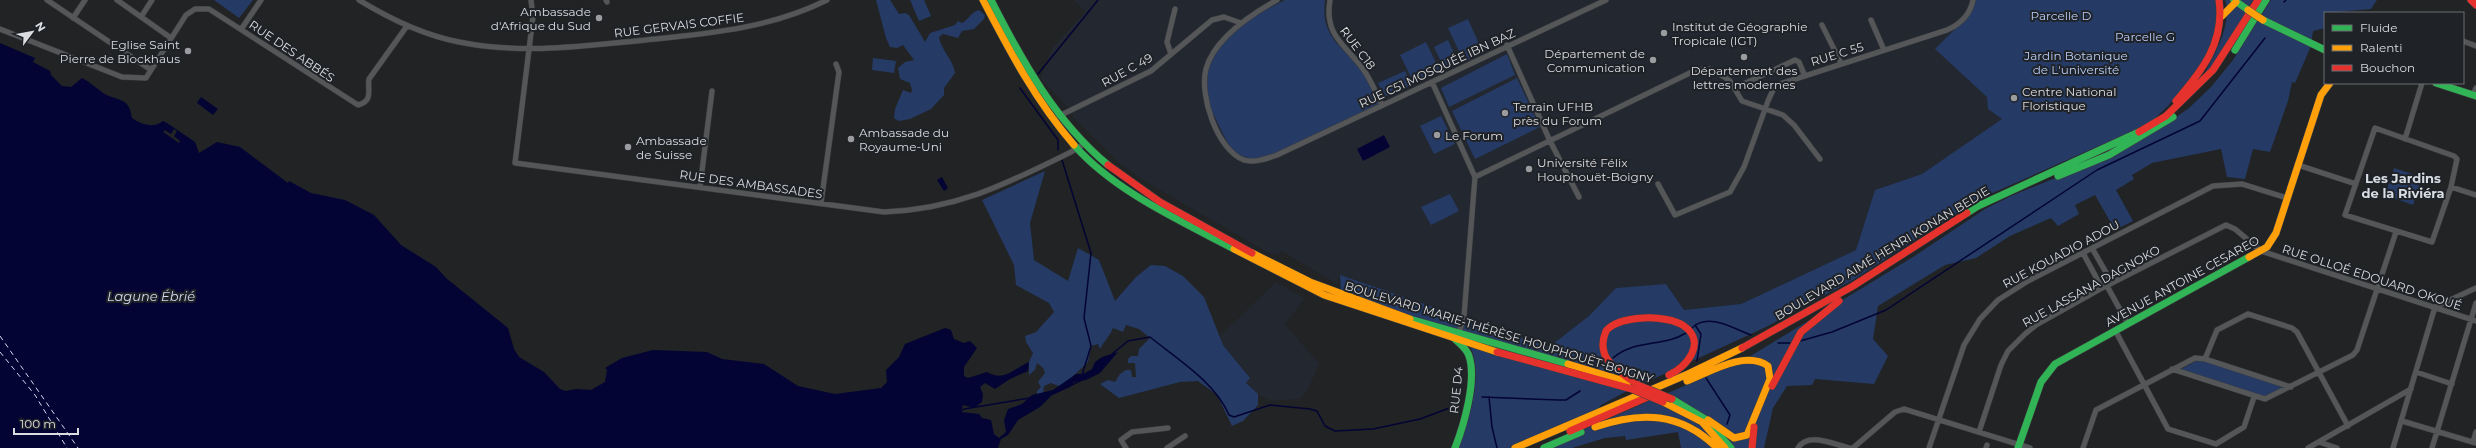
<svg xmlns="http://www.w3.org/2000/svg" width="2476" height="448" font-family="Montserrat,sans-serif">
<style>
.built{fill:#222730}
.green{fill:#253b65}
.water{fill:#030433}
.pier{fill:#212325}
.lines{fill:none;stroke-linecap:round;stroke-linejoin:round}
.stream{stroke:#030433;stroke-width:1.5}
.ferry{stroke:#d0dbf0;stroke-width:1;stroke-dasharray:5 4;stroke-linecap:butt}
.street-casing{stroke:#3d3e40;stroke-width:6}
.fast-casing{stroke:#3d3e40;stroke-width:8}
.slow-casing{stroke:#3d3e40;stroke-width:8}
.jam-casing{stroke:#3d3e40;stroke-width:8}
.street{stroke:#545658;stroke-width:5}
.fast{stroke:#30b455;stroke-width:7}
.slow{stroke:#ff9f0a;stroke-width:7}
.jam{stroke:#e5322d;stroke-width:7}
.slow-bridge-casing{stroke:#3d3e40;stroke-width:8;stroke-linecap:butt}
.jam-bridge-casing{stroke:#3d3e40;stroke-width:8;stroke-linecap:butt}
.slow-bridge{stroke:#ff9f0a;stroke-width:7}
.jam-bridge{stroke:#e5322d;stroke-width:7}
.poi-dot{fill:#9a9c9f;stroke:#1f2227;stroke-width:1.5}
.labels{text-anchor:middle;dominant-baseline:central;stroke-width:4;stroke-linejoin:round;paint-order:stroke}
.poi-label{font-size:12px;fill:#dbdde1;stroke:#1f2227;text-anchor:start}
.park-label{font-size:12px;fill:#b7cdf6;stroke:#1f2227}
.street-label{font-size:12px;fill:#dbdde1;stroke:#1f2227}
.neighbourhood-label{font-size:13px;font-weight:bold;fill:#d8dce4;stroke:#1f2227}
.water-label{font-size:13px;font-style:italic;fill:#d0dbf0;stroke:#1f2227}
</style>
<rect width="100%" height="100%" fill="#212325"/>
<path class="built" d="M1074 0H2183L1922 174 1875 190 1856 250 1741 304 1684 310 1666 284 1616 288 1589 316 1549 347 1472 321 1453 316 1454 314 1340 275 1337 284 1283 252 1272 255 1146 182 1120 164 1071 115 1073 113 1040 78 1053 47 1085 12Z
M1276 282 1305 298 1285 324 1319 364 1308 390 1300 399 1272 401 1258 394 1246 383 1250 377 1223 345 1220 336Z"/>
<path class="green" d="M214 0H253L239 18Z
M876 0H890L899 14 905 13 909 15 925 42 930 33 955 25 958 21 962 23C969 19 971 12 979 10L985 15 984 19 974 29 962 31 958 38 943 34 939 37C941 50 953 59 955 73L944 88V95L931 109 910 119 899 121 894 118 895 109 903 90 911 93 912 90 910 83 900 79 898 68 905 62 914 60 903 45 897 48 890 47 886 38Z
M910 0H924L931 16 919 21Z
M1285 0H1325C1320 38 1343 46 1362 71 1369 80 1372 93 1379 104 1347 117 1285 157 1254 158 1238 159 1229 147 1223 134 1217 121 1209 108 1207 94 1200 48 1250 17 1285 0Z
M1971 0H2217V33L2205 59 2168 106 2152 121 2128 133 1979 199 1853 280 1766 327 1627 391 1601 405 1598 409 1510 448H1457C1470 422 1485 369 1468 343L1341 295 1340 275 1454 314V317L1472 321 1549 347 1589 316 1616 288 1666 284 1684 310 1741 304 1856 250 1875 190 1922 174 2002 119 1988 109 1987 97 1935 49 1965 19Z
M2225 0H2253L2222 53 2202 79C2213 56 2233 25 2225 0Z
M2271 0H2377L2371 9 2325 13V28L2313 31 2311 46 2295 83 2292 82 2288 101 2270 152 2253 149 2245 179 2227 177 2221 149 2152 163 2132 175 2134 179 2116 190 2133 221 2115 230 2095 195 2075 205 2079 214 2058 226 2051 218 2010 236 1976 258 1945 265 1878 306 1873 339 1888 356 1874 384 1815 379 1812 385 1787 386 1773 408 1764 448H1681L1678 432 1626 440 1625 436 1605 438 1572 448H1541L1744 360 1913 257 1985 209 2011 196 2089 164 2165 125 2189 108 2211 87 2233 60Z
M1468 19 1483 53 1464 62 1448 28Z
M1448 40 1459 64 1445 70 1434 47Z
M1426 42 1440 71 1414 83 1400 55Z
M1507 54 1515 75 1449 107 1441 88Z
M873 58 896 61 894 73 872 70Z
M1405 71 1412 85 1385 97 1378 83Z
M1517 78 1540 127 1475 159 1452 111Z
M1441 116 1455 144 1434 154 1420 126Z
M2394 168 2422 177 2413 205 2385 195Z
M1045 171 1030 223 1034 260 1068 281 1078 248 1099 260 1115 301 1136 277 1151 265 1165 266 1183 276 1204 297 1223 345 1250 378 1246 383 1258 394V405L1243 421 1232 426 1217 395 1198 381 1180 382 1119 398 1100 384 1108 380 1115 382 1120 374 1126 370H1131L1132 377H1136L1135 363H1128V359L1131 356H1138L1139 349 1150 338 1139 329 1126 325 1123 332 1113 328C1110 336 1104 341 1100 349L1098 344 1091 346 1088 362 1068 381 1059 386 1051 383 1044 386 1043 393 1037 394V391L1041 387 1038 382 1045 373 1043 368 1037 363 1035 370 1029 375V362L1033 353 1026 342 1025 336 1036 332 1054 312 1049 303 1016 285 1014 265 982 200Z
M1450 194 1459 211 1431 225 1421 207Z
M2200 359 2287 387 2267 397 2181 369Z"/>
<path class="water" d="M0 43 35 58 33 62 50 71 51 75 62 86 71 87 82 78C90 82 96 88 103 93 118 102 129 96 132 118 141 124 153 129 163 121L167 123 195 142 199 153 217 142 240 147 288 183 289 181 311 193 345 200 374 215 401 245 436 267 446 278 508 328 514 349 519 357 544 372 560 389 566 391 576 389 591 390 605 382 607 370 605 368 622 358 653 350 707 352 722 359 764 364 798 386 835 394 881 388 887 382 886 370 899 357 905 344 945 328 951 330 954 339 964 343 970 341 977 348 964 367V376L968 378 987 372C1005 382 1013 369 1029 362L1028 371 1010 379 995 389 985 383 980 387 983 394 982 402 974 408 963 405 961 412 979 414 982 418 991 420 994 434 999 438 1006 432 1004 420 1008 409 1022 404 1032 395 1053 390 1076 374H1083L1092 369 1095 362 1102 357 1118 352 1100 373 1086 380 1074 382 1070 387 1053 394 1040 407 1018 420 1008 435 1001 439 998 448H0Z
M201 97 218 109 213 115 197 103Z
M1384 135 1390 147 1363 161 1357 149Z
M942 177 948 188 944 191 937 180Z"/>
<path class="pier" d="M174 129 177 131 174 136 180 141 179 143 163 132 165 130 171 134Z"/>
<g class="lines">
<path class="stream" d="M2284 2 2286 0
M1038 74 1098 0
M1020 88 1058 140V150
M1062 160 1091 253 1084 318 1091 346 1082 375
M1695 325 1701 334 1697 361
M1692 328C1708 312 1734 329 1751 335
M1800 341 1832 332 1886 310 2097 170 2200 121 2265 38
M1778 343H1790
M1112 354 1128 341 1150 337C1177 359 1215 382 1229 415L1234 417 1270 405 1310 409 1317 411 1325 426 1335 431 1373 429 1420 419 1452 407
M1613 358C1634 339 1664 347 1686 333
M1706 378 1730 415 1727 424
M1053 394 1082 380
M1482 397 1559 400H1566L1580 391
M1489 397 1492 427 1497 448
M960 412 964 409 1030 398"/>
<path class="ferry" d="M0 336 78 448
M0 352 35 395 67 448"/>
<defs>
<path id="street" d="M47 0 151 70
M117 0 171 38
M359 0C390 19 423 35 459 42 518 54 576 47 636 41 702 34 767 30 827 0
M531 0 533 17 515 163 884 212C958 209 1006 184 1071 152L1084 144
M606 0 607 2
M1277 0C1252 14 1214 39 1206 69 1199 95 1217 150 1244 160 1254 163 1266 159 1277 155L1606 0
M1330 0C1324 36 1345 44 1363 69 1371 80 1376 93 1382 105
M141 17 152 0
M73 18 85 0
M1871 20 1884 50
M1822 25 1841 63
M242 28 261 0
M0 29 122 77 146 78 186 15 195 9H209L358 105C374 101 367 89 369 79L407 26
M2463 41 2476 46
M1507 45 1550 141 1579 197
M1171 54 1167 42 1175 9
M1432 82 1475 177 1464 316
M1735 88 1795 60 1799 62 1804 74
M2473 95 2476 88
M1059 116 1151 71 1212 20 1224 17 1241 23
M2375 128 2454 156 2457 159 2451 187 2432 242 2345 215Z
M2405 139 2422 83
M2298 165 2356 184
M1475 177 1696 70 1709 69 1718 73 1730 81 1742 101 1783 115 1794 125 1820 159
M1658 184 1675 215 1730 192 1744 167 1768 101 1773 90 1780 84 1947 30C1961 24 1970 15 1973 0
M700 187 712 91
M2451 187 2476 195
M821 203 839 72 836 64
M2092 248 2112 283
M2083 253 2102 288
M2107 286 2128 324
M2115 330 2168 429 2216 444 2244 427 2254 397
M1459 333 1463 319
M2205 359 2217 330 2248 314 2292 328 2297 332 2348 426
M2172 369 2265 399 2353 355 2357 350 2396 232
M2416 372 2452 384
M2402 421 2476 443
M1979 432 2001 365 2008 351 2025 334 2036 325 2102 288 2226 225 2235 229 2261 251 2476 321
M2319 442 2337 448
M2473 442 2476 432
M1126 448 1121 440 1132 432 1168 428
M1167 448 1185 436
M1798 448C1808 431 1835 445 1850 448
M1853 448 1895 412 1904 409 2030 448
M1929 448 1964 345 1980 319 1998 300 2028 281 2213 186 2242 184 2287 198
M1986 448 1987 445
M2083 448 2096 410 2195 358 2205 359 2291 387
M2308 448 2411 389
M2393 448 2435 307 2476 288
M2432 448 2476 303"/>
<path id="fast" d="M991 0C1022 61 1055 121 1108 165
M2234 0 2248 10
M2263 20 2325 50
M2235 50 2266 0
M2436 83 2476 96
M1074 145C1114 191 1181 221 1234 249
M2058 176 2109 155 2173 117
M1967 213 1978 206 2139 132
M1410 319 1568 364
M1455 339C1460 344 1467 349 1469 356 1477 380 1464 425 1455 448
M1672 399 1705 419 1731 448
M1544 448 1581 432
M2018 448 2041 382 2055 364 2249 257"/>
<path id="slow" d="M983 0C1010 52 1036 101 1074 145
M2222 16 2236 2
M1234 249 1324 295 1497 352
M1252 253 1310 282 1410 319
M2249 257 2267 247 2276 233 2321 95 2330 83
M1568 364 1628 382
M1687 381C1710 372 1745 350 1768 366L1770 379 1747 435 1734 438 1708 420
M1663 402 1702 422 1725 448
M1595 427C1641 411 1681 412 1717 448
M1515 448 1688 374 1742 348"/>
<path id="jam" d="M2471 0 2476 5
M2176 101C2202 71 2225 42 2219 0
M2139 132 2166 116 2213 70 2258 0
M1108 165 1160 202 1252 253
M1742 348 1853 286 1967 213
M1497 352 1632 389
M1638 385C1619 371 1594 359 1606 331 1619 315 1667 314 1684 326 1707 342 1687 367 1669 375
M1772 386 1801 332 1839 301
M1570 431 1650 396
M1752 448 1754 427"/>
</defs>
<use href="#street" class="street-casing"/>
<use href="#fast" class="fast-casing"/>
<use href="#slow" class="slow-casing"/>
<use href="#jam" class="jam-casing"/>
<use href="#street" class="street"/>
<use href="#fast" class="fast"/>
<use href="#slow" class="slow"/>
<use href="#jam" class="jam"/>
<defs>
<path id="slow-bridge" d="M2248 10 2263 20"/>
<path id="jam-bridge" d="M1638 385 1672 399
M1632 389 1663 402"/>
</defs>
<use href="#slow-bridge" class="slow-bridge-casing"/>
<use href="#jam-bridge" class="jam-bridge-casing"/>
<use href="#slow-bridge" class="slow-bridge"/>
<use href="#jam-bridge" class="jam-bridge"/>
</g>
<g class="poi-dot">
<circle cx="599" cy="18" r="4"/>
<circle cx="1664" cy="33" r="4"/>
<circle cx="188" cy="51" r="4"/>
<circle cx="1744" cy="57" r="4"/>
<circle cx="1653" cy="60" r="4"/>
<circle cx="2014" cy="98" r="4"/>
<circle cx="1505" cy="113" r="4"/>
<circle cx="1437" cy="135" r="4"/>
<circle cx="851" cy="139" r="4"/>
<circle cx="628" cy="147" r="4"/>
<circle cx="1529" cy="169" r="4"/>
</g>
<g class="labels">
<g class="poi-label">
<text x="591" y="11" text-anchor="end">Ambassade<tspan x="591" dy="14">d'Afrique du Sud</tspan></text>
<text x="1672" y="26">Institut de Géographie<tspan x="1672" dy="14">Tropicale (IGT)</tspan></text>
<text x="180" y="44" text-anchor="end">Eglise Saint<tspan x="180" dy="14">Pierre de Blockhaus</tspan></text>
<text x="1645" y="53" text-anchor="end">Département de<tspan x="1645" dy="14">Communication</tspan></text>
<text x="1744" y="70" text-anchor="middle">Département des<tspan x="1744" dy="14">lettres modernes</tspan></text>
<text x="2022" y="91">Centre National<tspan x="2022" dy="14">Floristique</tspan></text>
<text x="1513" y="106">Terrain UFHB<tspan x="1513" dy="14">près du Forum</tspan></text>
<text x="859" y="132">Ambassade du<tspan x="859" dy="14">Royaume-Uni</tspan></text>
<text x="1445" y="135">Le Forum</text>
<text x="636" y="140">Ambassade<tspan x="636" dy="14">de Suisse</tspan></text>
<text x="1537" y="162">Université Félix<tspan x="1537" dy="14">Houphouët-Boigny</tspan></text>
</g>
<g class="park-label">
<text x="2061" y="15">Parcelle D</text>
<text x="2145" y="36">Parcelle G</text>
<text x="2076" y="55">Jardin Botanique<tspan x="2076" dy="14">de L'université</tspan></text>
</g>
<g class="street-label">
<text transform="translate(679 25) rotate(-7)">RUE GERVAIS COFFIE</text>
<text transform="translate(1358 48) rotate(53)">RUE C18</text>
<text transform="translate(292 51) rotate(34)">RUE DES ABBÉS</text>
<text transform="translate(1837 54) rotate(-17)">RUE C 55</text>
<text transform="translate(1437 68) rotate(-25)">RUE C51 MOSQUÉE IBN BAZ</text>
<text transform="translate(1127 70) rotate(-29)">RUE C 49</text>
<text transform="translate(751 184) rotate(8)">RUE DES AMBASSADES</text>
<text transform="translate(1882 253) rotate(-31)">BOULEVARD AIMÉ HENRI KONAN BEDIE</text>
<text transform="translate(2061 254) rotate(-28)">RUE KOUADIO ADOU</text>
<text transform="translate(2372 277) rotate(18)">RUE OLLOÉ EDOUARD OKOUÉ</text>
<text transform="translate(2182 281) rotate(-29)">AVENUE ANTOINE CESAREO</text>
<text transform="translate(2091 286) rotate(-29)">RUE LASSANA DAGNOKO</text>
<text transform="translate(1499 332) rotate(17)">BOULEVARD MARIE-THÉRÈSE HOUPHOUËT-BOIGNY</text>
<text transform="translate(1456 390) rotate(-84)">RUE D4</text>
</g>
<g class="neighbourhood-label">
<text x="2403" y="178">Les Jardins<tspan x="2403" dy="15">de la Riviéra</tspan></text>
</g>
<g class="water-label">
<text x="151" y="296">Lagune Ébrié</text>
</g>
</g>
<rect x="2324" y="12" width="140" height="72" fill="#1f2227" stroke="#6a6d71"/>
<rect x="2332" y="25" width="20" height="6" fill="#30b455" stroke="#6a6d71"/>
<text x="2360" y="32" font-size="12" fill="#dbdde1">Fluide</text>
<rect x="2332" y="45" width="20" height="6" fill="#ff9f0a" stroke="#6a6d71"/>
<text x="2360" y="52" font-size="12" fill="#dbdde1">Ralenti</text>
<rect x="2332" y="65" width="20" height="6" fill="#e5322d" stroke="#6a6d71"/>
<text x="2360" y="72" font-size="12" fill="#dbdde1">Bouchon</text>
<g transform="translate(32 32) rotate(58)" stroke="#1f2227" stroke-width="3" paint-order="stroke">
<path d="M0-3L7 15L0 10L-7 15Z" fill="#dbdde1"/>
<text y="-6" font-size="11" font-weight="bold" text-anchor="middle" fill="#dbdde1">N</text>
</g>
<path d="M14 428v6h64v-6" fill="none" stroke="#dbdde1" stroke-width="2"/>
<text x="20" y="428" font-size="12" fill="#dbdde1" stroke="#1f2227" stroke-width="3" paint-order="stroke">100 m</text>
</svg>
